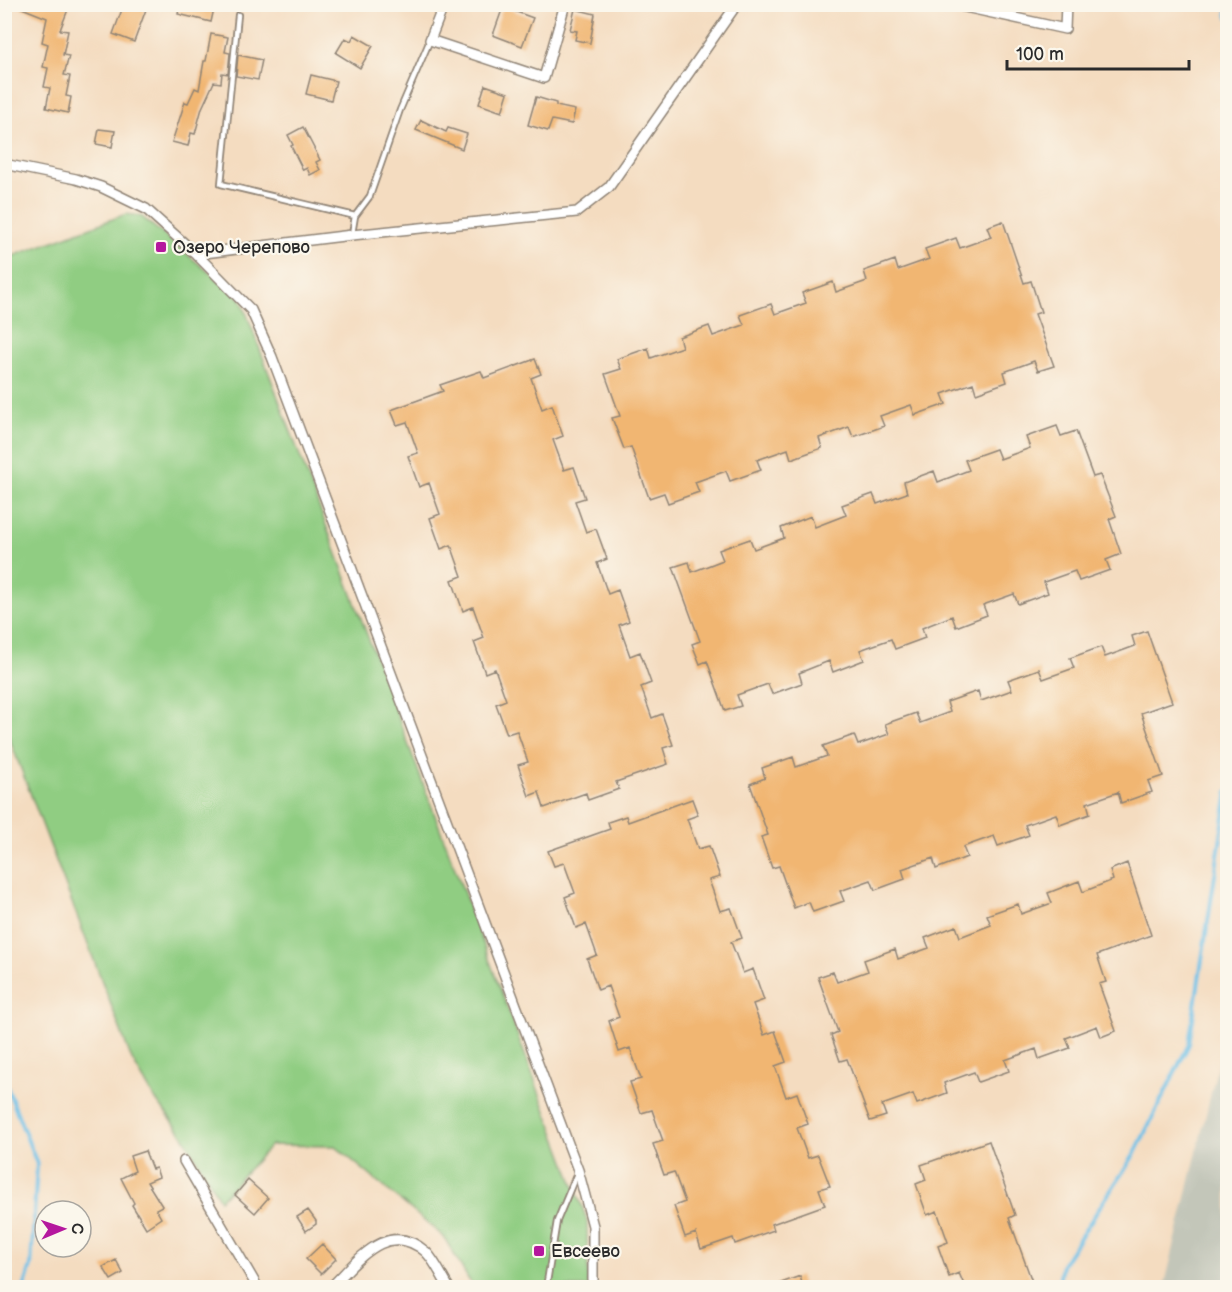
<svg xmlns="http://www.w3.org/2000/svg" width="1232" height="1292" font-family="'Balsamiq Sans',sans-serif">
<style>
.industrial{fill:#c3c6b9}
.green{fill:#90cd82;stroke:#5e7c56;stroke-width:1.5}
.lines{fill:none;stroke-linecap:round;stroke-linejoin:round}
.stream{stroke:#6abfe7;stroke-width:4}
.building{fill:#f1b672}
.service-casing{stroke:#908476;stroke-width:8}
.minor-casing{stroke:#908476;stroke-width:12}
.service{stroke:#fff;stroke-width:4.5}
.minor{stroke:#fff;stroke-width:9}
.poi-dot{fill:#b5179e;stroke:#fbf7ec;stroke-width:2}
.labels{text-anchor:middle;dominant-baseline:central;stroke-width:4.5;stroke-linejoin:round;paint-order:stroke}
.poi-label{font-size:18px;fill:#2b2b2b;stroke:#fbf7ec;text-anchor:start}
</style>
<rect width="100%" height="100%" fill="#fbf7ec"/>
<filter id="ink" filterUnits="userSpaceOnUse"><feTurbulence type="fractalNoise" baseFrequency=".0167" numOctaves="2"/><feDisplacementMap in="SourceGraphic" scale="12" xChannelSelector="R" yChannelSelector="G"/><feConvolveMatrix kernelMatrix="1 2 1 2 8 2 1 2 1" color-interpolation-filters="sRGB"/></filter>
<filter id="wash" filterUnits="userSpaceOnUse"><feTurbulence type="fractalNoise" baseFrequency=".008" numOctaves="4" result="noise"/><feDisplacementMap in="SourceGraphic" scale="24" xChannelSelector="R" yChannelSelector="G"/><feGaussianBlur stdDeviation="1.35" result="paint"/><feColorMatrix in="noise" values="0 0 0 0 0 0 0 0 0 0 0 0 0 0 0 0 0 1.4 0 .05"/><feComposite in="paint" operator="in"/></filter>
<g filter="url(#wash)">
<rect width="100%" height="100%" fill="#f4dcc0"/>
<path class="industrial" d="M1227 1027V1287H1164L1165 1284Z"/>
<path class="green" d="M126 214 141 216 241 299 587 1220 588 1287H473L444 1237 335 1146 271 1145 220 1200 182 1134 153 1096 132 1060 5 727V259Z"/>
<g class="lines">
<path class="stream" d="M1226 4 1228 17
M4 1084 7 1087 37 1164 31 1266 24 1288
M1058 1288 1062 1265 1134 1155 1189 1044 1228 791"/>
</g>
<g id="blocks">
<path class="building" d="M12 4H62L69 7 60 30 68 31 63 55 69 56 64 75 70 76 66 96 71 97 68 113 46 108 50 88 44 87 48 68 43 67 48 44 42 42 47 18Z
M124 4H148L134 42 113 34Z
M180 4H215L211 22 178 14Z
M503 7 533 18 522 46 493 35Z
M575 9 595 14 590 43 575 40 577 31 570 30Z
M211 34 228 37 225 52 230 53 228 74 222 73 221 83 214 82 202 108 195 134 191 133 188 146 172 142 185 102 188 103 195 88 199 90 204 61H206Z
M354 35 373 46 360 68 336 53 345 38 351 41Z
M238 55 262 60 258 80 236 76Z
M311 75 336 81 331 100 306 94Z
M485 85 508 93 502 112 479 104Z
M536 97 556 103V106L575 110 572 124 552 120 548 131 528 125Z
M421 120 446 132 448 128 467 134 462 149 416 130Z
M303 127 320 160 316 162 320 170 310 175 307 168 303 170 291 146 293 145 288 135Z
M99 129 115 131 112 147 96 144Z
M1003 221 1024 283 1031 281 1041 312 1035 314 1054 366 1038 371 1034 361 1004 372 1007 382 976 393 973 383 942 394 946 404 915 415 911 405 880 416 884 426 853 437 849 427 819 438 822 448 791 459 788 449 757 460 761 470 730 481 726 471 695 482 699 492 668 503 664 493 649 498 631 447 624 449 612 418 620 416 605 374 621 369 617 359 648 348 651 358 682 347 679 337 709 326 713 336 744 325 740 315 771 304 775 314 806 303 802 293 833 282 836 292 867 281 864 271 895 260 898 270 929 259 925 249 956 238 960 248 991 237 987 227Z
M535 359 541 374 531 378 542 409 552 405 563 436 553 440 564 470 574 467 585 498 575 501 586 532 596 529 607 559 597 563 608 594 618 590 629 621 619 625 630 656 640 652 651 683 641 687 652 718 662 714 673 745 663 748 668 764 616 782 619 789 588 800 586 793 544 808 539 792 529 796 518 765 528 762 517 731 507 734 496 704 506 700 495 669 485 673 474 642 484 638 473 607 463 611 452 580 462 576 451 545 441 549 430 518 440 514 429 483 419 487 408 456 418 453 407 422 397 425 391 410 443 391 440 385 481 371 484 378Z
M1057 426 1061 436 1076 431 1093 477 1100 475 1116 516 1109 519 1121 554 1106 560 1110 570 1079 581 1075 571 1044 582 1048 593 1018 604 1014 594 983 605 987 615 956 627 952 616 922 628 925 638 895 649 891 639 860 650 864 660 833 672 829 661 799 673 802 683 772 694 768 684 737 695 741 706 725 711 707 661 700 664 692 644 700 641 673 567 689 562 692 572 723 560 719 550 750 539 754 549 784 538 781 528 811 516 815 527 846 515 842 505 873 494 877 504 907 493 904 482 934 471 938 482 969 470 965 460 996 449 1000 459 1030 448 1026 437Z
M1147 631 1172 702 1141 713 1163 776 1148 781 1152 792 1121 803 1118 792 1087 803 1090 814 1060 825 1056 814 1025 825 1029 835 998 846 994 836 963 847 967 857 936 869 933 858 902 869 905 879 875 890 871 880 840 891 844 901 813 912 809 902 794 908 779 866 772 868 761 837 768 835 750 784 765 778 762 768 793 757 796 767 827 756 823 746 854 735 858 745 889 734 885 724 916 713 920 723 950 712 947 702 978 691 981 701 1012 690 1008 680 1039 669 1043 679 1074 668 1070 658 1101 647 1105 657 1135 646 1132 636Z
M692 799 698 815 687 819 698 849 709 846 720 877 709 880 720 911 731 908 742 938 731 942 743 973 753 969 764 1000 753 1004 764 1035 775 1031 786 1062 775 1066 786 1097 797 1093 808 1124 797 1128 808 1158 818 1155 830 1186 819 1189 825 1205 772 1224 774 1230 735 1244 733 1238 701 1249 696 1233 685 1237 674 1206 685 1202 674 1172 664 1175 653 1144 663 1141 652 1110 641 1113 630 1082 641 1079 630 1048 619 1052 609 1021 619 1017 608 986 598 990 587 959 597 955 586 924 576 928 565 897 575 893 564 863 554 866 548 851 610 829 608 822 626 816 628 822Z
M1127 863 1151 935 1097 955 1106 982 1099 984 1116 1031 1101 1037 1097 1026 1066 1038 1070 1048 1039 1059 1036 1049 1005 1060 1009 1071 978 1082 974 1072 944 1083 947 1093 917 1104 913 1094 882 1105 886 1116 870 1121 847 1059 840 1061 831 1035 838 1032 818 977 833 972 837 982 868 971 864 960 895 949 898 959 929 948 925 938 956 926 960 937 991 925 987 915 1018 904 1021 914 1052 903 1048 893 1079 881 1083 892 1113 880 1110 870Z
M989 1141 1015 1215 1009 1218 1034 1287H965L959 1273 949 1277 938 1246 948 1242 937 1211 927 1215 916 1184 926 1180 921 1165Z
M145 1151 152 1169 156 1168 159 1177 147 1182 162 1206 156 1209 161 1218 146 1228 132 1205 134 1203 121 1178 135 1171 130 1156Z
M248 1180 268 1198 255 1213 235 1195Z
M308 1210 316 1221V1224L306 1231 297 1217Z
M322 1244 336 1259 321 1274 306 1259Z
M116 1260 123 1273 111 1280 103 1267Z
M800 1276 803 1287H773V1286Z"/>
</g>
</g>
<g filter="url(#ink)">
<use href="#blocks" fill-opacity="0" stroke="#908476" stroke-width="1.5"/>
<g class="lines">
<defs>
<path id="service" d="M238 15 221 184 355 216 370 196 400 110 430 40
M352 234 355 216
M546 1288 557 1221 577 1173"/>
<path id="minor" d="M444 4 430 40 544 78 565 4
M951 4 1065 29 1066 4
M4 164 76 179 101 187 146 209 196 254 251 310 272 357 578 1170 593 1226V1288
M196 254 352 235 577 212 609 187 737 4
M184 1161 258 1288
M330 1288C357 1262 387 1218 426 1252 435 1261 442 1277 449 1288"/>
</defs>
<use href="#service" class="service-casing"/>
<use href="#minor" class="minor-casing"/>
<use href="#service" class="service"/>
<use href="#minor" class="minor"/>
</g>
</g>
<g class="poi-dot">
<rect x="155" y="241" width="12" height="12" rx="3"/>
<rect x="533" y="1245" width="12" height="12" rx="3"/>
</g>
<g class="labels">
<g class="poi-label">
<text x="173" y="247">Озеро Черепово</text>
<text x="551" y="1251">Евсеево</text>
</g>
</g>
<rect width="1232" height="1292" fill="none" stroke="#fbf7ec" stroke-width="24"/>
<g transform="translate(63 1229) rotate(88)"><circle r="28" fill="#fbf7ec" stroke="#a8a59f" stroke-width="1.5"/>
<path d="M0-4.5L10 22L0 15L-10 22Z" fill="#b5179e"/>
<text y="-9" font-size="16" font-weight="bold" text-anchor="middle" fill="#2b2b2b">С</text>
</g>
<path d="M1007 60v9h182v-9" fill="none" stroke="#2b2b2b" stroke-width="3"/>
<text x="1016" y="60" font-size="18" fill="#2b2b2b" stroke="#fbf7ec" stroke-width="4.5" paint-order="stroke">100 m</text>
</svg>
